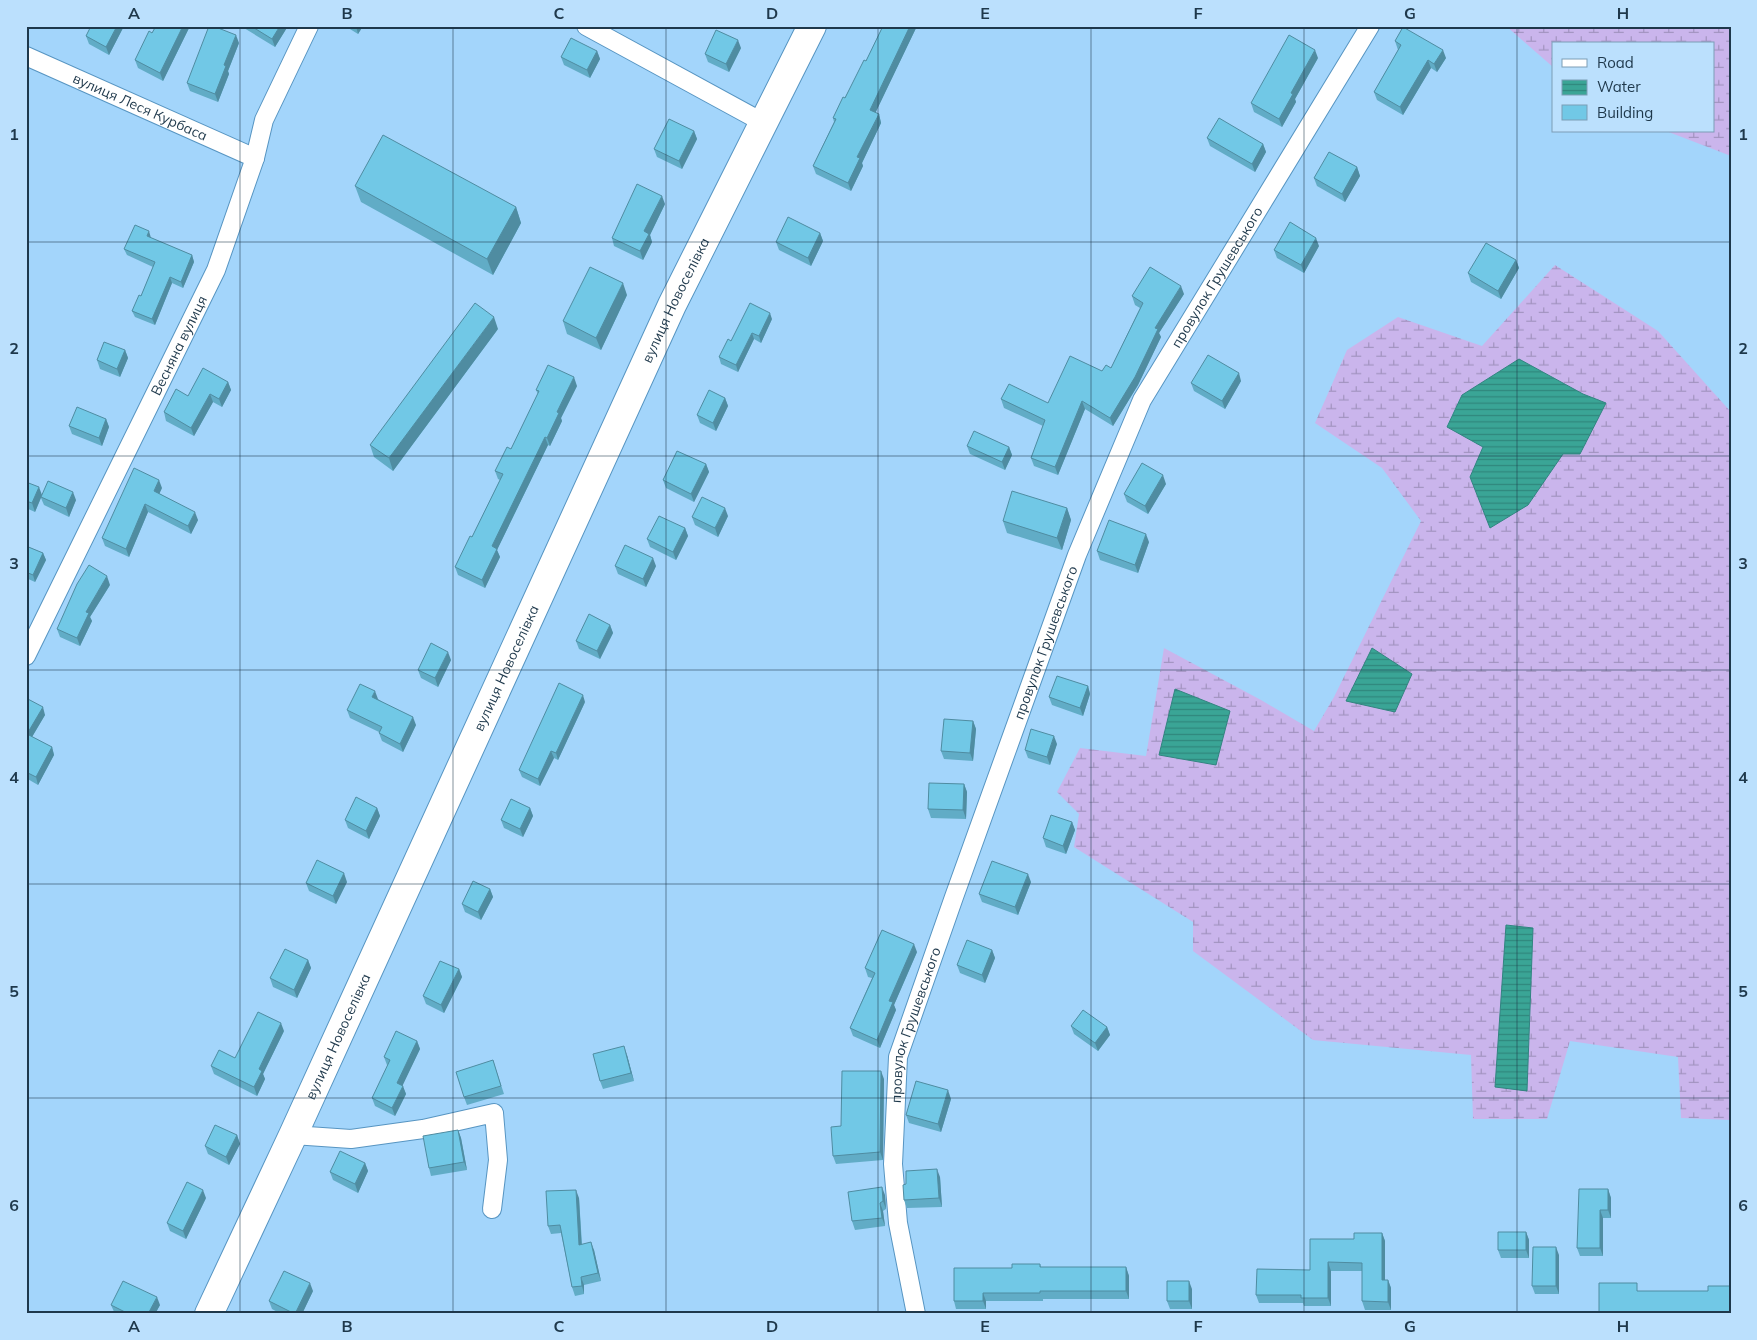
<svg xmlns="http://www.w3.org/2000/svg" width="1757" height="1340" font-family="Mulish,sans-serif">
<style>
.wetland{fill:url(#wetland-marsh);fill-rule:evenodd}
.water{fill:url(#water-rules);stroke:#328480}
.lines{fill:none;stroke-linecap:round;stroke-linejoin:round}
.street-casing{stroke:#5795c2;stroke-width:20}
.primary-casing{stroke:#5795c2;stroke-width:30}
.street{stroke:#fff;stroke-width:18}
.primary{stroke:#fff;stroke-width:28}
.wall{fill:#61acc6}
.shaded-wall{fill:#4f8ca1}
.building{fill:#71c8e6;stroke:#4f8ca1}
.grid{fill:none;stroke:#1e384b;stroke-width:1;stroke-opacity:0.55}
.labels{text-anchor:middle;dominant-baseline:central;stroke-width:5;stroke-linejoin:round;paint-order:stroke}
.street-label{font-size:14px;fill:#1e384b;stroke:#bbe0fd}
.neatline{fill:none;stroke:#1e384b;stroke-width:2}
.grid-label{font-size:16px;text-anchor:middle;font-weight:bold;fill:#1e384b}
</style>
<defs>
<pattern id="wetland-marsh" width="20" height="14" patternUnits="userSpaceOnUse" patternTransform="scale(1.25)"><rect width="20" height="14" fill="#cab5ec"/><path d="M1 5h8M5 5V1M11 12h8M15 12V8" fill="none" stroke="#a394c1"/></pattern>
<pattern id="water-rules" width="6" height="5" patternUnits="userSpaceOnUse" patternTransform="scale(1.25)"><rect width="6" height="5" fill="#3aa596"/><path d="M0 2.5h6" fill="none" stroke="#30877c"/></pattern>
</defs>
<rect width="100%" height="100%" fill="#a3d5fb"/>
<path class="wetland" d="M1506 26H1731V156L1666 131H1713V44H1553V67Z
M1555 265 1658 331 1731 412V1120L1681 1118 1678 1057 1570 1041 1547 1119H1473L1471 1055 1313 1040 1193 951V922L1074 847 1079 814 1057 792 1080 748 1146 756 1164 648 1261 700 1314 731 1334 697 1421 521 1382 468 1315 423 1347 350 1398 317 1482 346ZM1583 394 1606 403 1563 454 1528 505 1490 527 1470 477 1483 447 1447 426 1462 395ZM1506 925 1533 928 1527 1091Z"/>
<path class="water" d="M1519 359 1583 394 1606 403 1580 454H1563L1528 505 1490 528 1470 477 1483 447 1447 427 1462 395Z
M1372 648 1412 674 1395 712 1346 701Z
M1175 689 1230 711 1216 765 1159 755Z
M1506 925 1533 928 1527 1091 1495 1087Z"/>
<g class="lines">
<defs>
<g id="street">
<path d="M586 26 764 123"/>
<path id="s1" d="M26 56 255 158"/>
<path id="s2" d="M26 656 216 270 255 158 264 120 309 26"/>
<path d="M293 1135 351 1139 423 1129 494 1113 498 1160 492 1209"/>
<path id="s3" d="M916 1314 898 1223 893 1164 898 1057 954 897 1077 555 1142 400 1370 26"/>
</g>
<g id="primary">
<path id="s4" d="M209 1314 293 1135 672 305 812 26"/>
</g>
</defs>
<use href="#street" class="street-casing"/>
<use href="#primary" class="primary-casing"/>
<use href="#street" class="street"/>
<use href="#primary" class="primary"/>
</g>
<path class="wall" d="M124 26 109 55 89 44 86 36Z
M156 26H190L163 81 138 68 135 60 152 33Z
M243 26H288L275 47 244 28Z
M345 26H363L358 34Z
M883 26H917L875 113 879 114 881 123 862 163 863 166 851 191 816 174 813 166 834 122 833 118 866 61Z
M1395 41 1446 58 1437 72 1431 68 1403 115 1377 100 1374 92 1398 50Z
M239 43 228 71 229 74 218 102 190 91 187 83Z
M741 48 729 72 708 62 705 54Z
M597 51 600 59 590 78 564 65 561 57Z
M1318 58 1295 99 1296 102 1282 127 1254 112 1251 103Z
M694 131 697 139 682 169 657 157 654 149Z
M1207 138 1263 144 1266 152 1255 172 1210 146Z
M1357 167 1360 176 1345 202 1317 186 1314 178Z
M355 186 516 207 521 223 493 275 361 202Z
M665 204 650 235 652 242 643 260 614 246 612 238Z
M820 233 823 241 811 266 779 250 776 242Z
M151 238 192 255 194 262 183 288 172 283 155 325 135 317 132 311 141 296 153 267 127 255 124 249Z
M1319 246 1304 273 1277 258 1274 250Z
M1516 260 1519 268 1501 299 1471 282 1468 273Z
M1184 294 1159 333 1161 337 1138 385 1113 426 1085 409 1058 475 1034 466 1031 458 1043 426 1004 408 1001 399 1048 403 1102 371 1111 368 1140 308 1135 305 1132 296Z
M627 295 601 350 567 334 563 321Z
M772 319 761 343 754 339 738 372 721 364 719 357 731 341Z
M498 329 393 471 374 457 370 445Z
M125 350 128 358 120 377 100 369 97 360Z
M1241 381 1225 409 1194 391 1191 383Z
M228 382 231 390 222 407 213 402 194 436 166 421 164 412 188 396Z
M577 386 561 418 562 421 550 446 548 445 497 550 500 557 485 588 458 575 455 567 472 537 500 480 498 479 495 471 511 449 538 394 536 390Z
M725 398 728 406 716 431 700 423 697 415Z
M106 419 109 427 102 446 72 434 69 426Z
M967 446 1009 447 1012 455 1005 470 970 454Z
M706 464 709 472 694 502 666 488 663 480Z
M26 482 42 495 76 500 69 517 44 505 41 498 35 512 26 508Z
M1166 484 1148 514 1127 502 1124 494Z
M162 488 159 493 198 520 191 534 148 512 129 557 105 546 102 538Z
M1067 508 1071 520 1062 550 1007 533 1003 521Z
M728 516 718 537 695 525 692 517Z
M685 528 688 536 676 560 650 547 647 539Z
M1149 542 1138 573 1100 560 1097 551Z
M26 546 43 553 46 560 35 582 26 578Z
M615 566H656L646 587 618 574Z
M110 585 90 617 92 621 80 646 60 637 57 629Z
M610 625 613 633 600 659 579 649 576 641Z
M451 660 438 687 421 678 418 670Z
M1088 686 1090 694 1083 716 1052 705 1049 697Z
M26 698 45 715 32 737 52 747 54 755 38 785 26 778Z
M378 699 416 725 403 752 382 741 379 733V732L350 718 347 710Z
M585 702 558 760 554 758 540 786 522 777 519 770Z
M973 721 976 729 973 761 944 759 941 751Z
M1057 744 1050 765 1028 758 1025 750Z
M964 784 967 792 966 819 931 818 928 809Z
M377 808 380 816 369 839 348 828 345 820Z
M530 808 533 816 523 837 504 828 501 820Z
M1072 822 1075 830 1066 854 1046 847 1043 838Z
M347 882 336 904 309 891 306 883Z
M1031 882 1018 915 982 902 979 894Z
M490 889 493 897 481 920 465 912 462 904Z
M992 950 995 958 985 983 960 973 957 965Z
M917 952 894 1005 896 1010 880 1048 853 1036 850 1028 872 978 868 977 865 968Z
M308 960 311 968 297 998 273 987 270 978Z
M459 969 462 977 444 1013 426 1004 423 996Z
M1071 1026 1107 1027 1110 1035 1098 1051 1074 1034Z
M284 1031 263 1074 265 1079 257 1096 214 1074 211 1066 235 1058Z
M417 1041 420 1049 402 1085 406 1094 395 1116 375 1106 372 1098 388 1066 387 1065 384 1057Z
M627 1055 634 1081 603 1089 600 1081Z
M493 1060 504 1094 467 1105 464 1097Z
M884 1079 883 1160 836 1164 833 1156 841 1126Z
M951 1099 941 1132 909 1123 906 1115Z
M458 1130 461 1138 467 1170 431 1176 429 1168Z
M237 1135 240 1144 229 1165 208 1154 205 1146Z
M365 1163 368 1171 358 1193 333 1180 330 1172Z
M940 1177 942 1207 907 1208 904 1200 906 1184Z
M1608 1189 1611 1198V1218H1603V1256H1580L1577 1248Z
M885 1195 886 1209 883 1211 885 1226 855 1230 852 1221Z
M206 1198 186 1239 170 1231 167 1223Z
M579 1198 582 1244 594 1250 601 1281 584 1285V1294L575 1296 572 1287 561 1233 551 1234 548 1226Z
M1526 1232 1529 1240V1258H1501L1498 1250Z
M1382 1233 1385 1241V1280H1388L1391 1288V1310H1365L1362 1301V1271H1331V1306H1304L1303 1303H1259L1256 1295 1310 1270 1354 1239Z
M1559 1255V1294H1535L1532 1286Z
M1040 1264 1041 1267H1126L1129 1276V1299H1043V1301H986V1309H956L954 1301 1012 1268Z
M1192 1289V1309H1170L1167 1301Z
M313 1291 302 1314H281L272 1309 269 1301Z
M111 1305H160L155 1314H115Z"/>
<path class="shaded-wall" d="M117 26H124L109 55 106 47Z
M183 26H190L163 81 160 73Z
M280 26H288L275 47 272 39Z
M356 26H363L358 34Z
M910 26H917L873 118 870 110Z
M236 35 239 43 228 71 229 74 218 102 215 94 224 65Z
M738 40 741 48 729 72 726 64Z
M1315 50 1318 58 1295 99 1296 102 1282 127 1279 119 1291 93Z
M1443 50 1446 58 1437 72 1434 64Z
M597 51 600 59 590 78 587 70Z
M1428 60 1431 68 1403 115 1400 107Z
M879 114 881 123 862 163 863 166 851 191 848 183 857 157Z
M694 131 697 139 682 169 679 161Z
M1263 144 1266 152 1255 172 1252 164Z
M1357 167 1360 176 1345 202 1342 194Z
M662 196 665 204 650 235 652 242 643 260 640 251 644 231Z
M516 207 521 223 493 275 487 259Z
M149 231 151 238 147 236Z
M820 233 823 241 811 266 808 258Z
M1316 238 1319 246 1304 273 1301 265Z
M192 255 194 262 183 288 181 282Z
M1516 260 1519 268 1501 299 1498 291Z
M170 277 172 283 155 325 152 319Z
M623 283 627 295 601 350 596 338Z
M1181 286 1184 294 1159 333 1161 337 1138 385 1113 426 1110 418 1155 328Z
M770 313 772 319 761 343 759 336Z
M494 317 498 329 393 471 389 458Z
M752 333 754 339 738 372 736 365Z
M125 350 128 358 120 377 117 369Z
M1239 373 1241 381 1225 409 1222 401Z
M574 377 577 386 561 418 562 421 550 446 547 438 557 412Z
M228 382 231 390 222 407 219 399Z
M210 394 213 402 194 436 191 428Z
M725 398 728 406 716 431 713 423Z
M1082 401 1085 409 1058 475 1055 467Z
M106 419 109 427 102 446 99 438Z
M545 437 548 445 497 550 500 557 485 588 482 580 492 546Z
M1009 447 1012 455 1005 470 1002 462Z
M706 464 709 472 694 502 691 494Z
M1163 475 1166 484 1148 514 1145 506Z
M159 480 162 488 157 499 154 491Z
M39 487 42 495 35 512 32 503Z
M73 492 76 500 69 517 66 508Z
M145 504 148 512 129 557 126 549Z
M725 508 728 516 718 537 715 528Z
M1067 508 1071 520 1062 550 1057 538Z
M195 512 198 520 191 534 188 526Z
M685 528 688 536 676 560 673 552Z
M1146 534 1149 542 1138 573 1135 565Z
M43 553 46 560 35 582 33 575Z
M653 558 656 566 646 587 643 579Z
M107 576 110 585 90 617 92 621 80 646 77 638 86 612Z
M610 625 613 633 600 659 597 651Z
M448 652 451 660 438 687 435 678Z
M1088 686 1090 694 1083 716 1080 708Z
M375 691 378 699 375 705 372 697Z
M583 695 585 702 558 760 556 753Z
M43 707 45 715 29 742 27 734Z
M413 717 416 725 403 752 400 744Z
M973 721 976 729 973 761 970 753Z
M1054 736 1057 744 1050 765 1047 757Z
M52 747 54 755 38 785 36 777Z
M551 751 554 758 540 786 538 779Z
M964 784 967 792 966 819 963 810Z
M377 808 380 816 369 839 366 831Z
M530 808 533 816 523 837 520 829Z
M1072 822 1075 830 1066 854 1063 846Z
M344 873 347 882 336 904 333 896Z
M1028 874 1031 882 1018 915 1015 907Z
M490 889 493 897 481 920 478 912Z
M914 944 917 952 894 1005 896 1010 880 1048 877 1040 889 1001Z
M992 950 995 958 985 983 982 975Z
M308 960 311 968 297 998 294 990Z
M459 969 462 977 444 1013 441 1005Z
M281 1023 284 1031 263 1074 265 1079 257 1096 254 1087 259 1069Z
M1107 1027 1110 1035 1098 1051 1095 1043Z
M417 1041 420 1049 400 1091 397 1083Z
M624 1046 627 1055 634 1081 631 1073Z
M881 1071 884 1079 883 1160 880 1152Z
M403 1086 406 1094 395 1116 392 1108Z
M948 1090 951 1099 941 1132 938 1124Z
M458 1130 461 1138 467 1170 464 1162Z
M237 1135 240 1144 229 1165 226 1157Z
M365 1163 368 1171 358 1193 355 1184Z
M937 1169 940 1177 942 1207 939 1198Z
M882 1187 885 1195 886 1209 883 1201Z
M1608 1189 1611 1198V1218L1608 1210Z
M203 1190 206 1198 186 1239 183 1231Z
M576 1190 579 1198 582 1253 579 1245Z
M880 1203 883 1211 885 1226 882 1218Z
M1600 1210 1603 1218V1256L1600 1248Z
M1526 1232 1529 1240V1258L1526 1250Z
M1382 1233 1385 1241V1288L1382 1280Z
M591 1242 594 1250 601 1281 598 1273Z
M1556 1247 1559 1255V1294L1556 1286Z
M1328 1262 1331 1271V1306L1328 1298Z
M1126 1267 1129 1276V1299L1126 1291Z
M581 1277 584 1285V1294L582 1286Z
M1388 1280 1391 1288V1310L1388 1302Z
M1189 1281 1192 1289V1309L1189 1301Z
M310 1283 313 1291 302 1314H295Z
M983 1293 986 1301V1309L983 1301Z
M157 1297 160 1305 155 1314H148Z"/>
<path class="building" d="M91 26H117L106 47 86 36Z
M156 26H183L160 73 135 60 149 31 152 33Z
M209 26H213L236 35 224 65 226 66 215 94 187 83Z
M251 26H280L272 39Z
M883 26H910L870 110 879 114 857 157 860 158 848 183 813 166 836 119 833 118 843 97 845 98 864 60 866 61Z
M1403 27 1443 50 1434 64 1428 60 1400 107 1374 92 1401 45 1395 41Z
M716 30 738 40 726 64 705 54Z
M1289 35 1315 50 1291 93 1293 94 1279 119 1251 103Z
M571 38 597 51 587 70 561 57Z
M1219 118 1263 144 1252 164 1207 138Z
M669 119 694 131 679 161 654 149Z
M383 135 516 207 487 259 355 186Z
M1329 152 1357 167 1342 194 1314 178Z
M637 184 662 196 644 231 649 234 640 251 612 238Z
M788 217 820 233 808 258 776 242Z
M1290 222 1316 238 1301 265 1274 250Z
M135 225 149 231 147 236 192 255 181 282 170 277 152 319 132 311 139 295 141 296 155 262 124 249Z
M1486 243 1516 260 1498 291 1468 273Z
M590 267 623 283 596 338 563 321Z
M1150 267 1181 286 1155 328 1158 329 1135 377 1110 418 1082 401 1055 467 1031 458 1045 420 1001 399 1009 384 1048 403 1070 356 1102 371 1106 365 1111 368 1143 303 1132 296Z
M475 303 494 317 389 458 370 445Z
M750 303 770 313 759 336 752 333 736 365 719 357 728 339 731 341Z
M104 342 125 350 117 369 97 360Z
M1208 355 1239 373 1222 401 1191 383Z
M548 365 574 377 557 412 559 413 547 438 545 437 492 546 497 549 482 580 455 567 470 536 472 537 503 474 495 471 507 447 511 449 539 391 536 390Z
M203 368 228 382 219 399 210 394 191 428 164 412 176 389 188 396Z
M709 390 725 398 713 423 697 415Z
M77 407 106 419 99 438 69 426Z
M974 431 1009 447 1002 462 967 446Z
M677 451 706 464 691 494 663 480Z
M1142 463 1163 475 1145 506 1124 494Z
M134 468 159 480 154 491 195 512 188 526 145 504 126 549 102 538Z
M48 481 73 492 66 508 41 497Z
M26 482 39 487 32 503 26 501Z
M1012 491 1067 508 1057 538 1003 521Z
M702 497 725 508 715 528 692 517Z
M659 516 685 528 673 552 647 539Z
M1109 520 1146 534 1135 565 1097 551Z
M625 545 653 558 643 579 615 566Z
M26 546 43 553 33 575 26 572Z
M89 565 107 576 86 612 89 613 77 638 57 629 77 584Z
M589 614 610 625 597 651 576 641Z
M431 643 448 652 435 678 418 670Z
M1057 676 1088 686 1080 708 1049 697Z
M559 683 583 695 556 753 551 751 538 779 519 770Z
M360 684 375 691 372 697 413 717 400 744 379 733 382 727 347 710Z
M26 698 43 707 27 734 52 747 36 777 26 772Z
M944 719 973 721 970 753 941 751Z
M1031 729 1054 736 1047 757 1025 750Z
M929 783 964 784 963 810 928 809Z
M356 797 377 808 366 831 345 820Z
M511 799 530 808 520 829 501 820Z
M1051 815 1072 822 1063 846 1043 838Z
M317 860 344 873 333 896 306 883Z
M992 861 1028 874 1015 907 979 894Z
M473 881 490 889 478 912 462 904Z
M882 930 914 944 889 1001 893 1002 877 1040 850 1028 875 973 865 968Z
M967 940 992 950 982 975 957 965Z
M285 949 308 960 294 990 270 978Z
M440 961 459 969 441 1005 423 996Z
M1083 1010 1107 1027 1095 1043 1071 1026Z
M258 1012 281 1023 259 1069 262 1071 254 1087 211 1066 219 1050 235 1058Z
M396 1031 417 1041 397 1083 403 1086 392 1108 372 1098 390 1060 384 1057Z
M624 1046 631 1073 600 1081 593 1054Z
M493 1060 501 1086 464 1097 456 1072Z
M842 1071H881L880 1152 833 1156 831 1127 841 1126Z
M916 1081 948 1090 938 1124 906 1115Z
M215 1125 237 1135 226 1157 205 1146Z
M458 1130 464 1162 429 1168 423 1136Z
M340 1151 365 1163 355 1184 330 1172Z
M937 1169 939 1198 904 1200 903 1185 906 1184V1171Z
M187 1182 203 1190 183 1231 167 1223Z
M882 1187 883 1201 880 1203 882 1218 852 1221 848 1192Z
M1579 1189H1608V1210H1600V1248H1577Z
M576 1190 579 1245 591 1242 598 1273 581 1277 582 1286 572 1287 560 1225 548 1226 546 1191Z
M1498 1232H1526V1250H1498Z
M1354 1233H1382V1280H1388V1302L1362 1301V1263L1328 1262V1298H1301V1295H1256L1257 1269 1310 1270V1239H1354Z
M1533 1247H1556V1286H1532Z
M1012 1264H1040V1267H1126V1291H1040V1293H983V1301H954V1268H1012Z
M284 1271 310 1283 295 1314 269 1301Z
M123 1281 157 1297 148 1314H129L111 1305Z
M1167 1281H1189V1301H1167Z
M1599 1283H1637V1291H1708V1286H1731V1314H1599Z"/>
<path class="grid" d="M240 26V1314M453 26V1314M666 26V1314M878 26V1314M1091 26V1314M1304 26V1314M1517 26V1314M26 242H1731M26 456H1731M26 670H1731M26 884H1731M26 1098H1731"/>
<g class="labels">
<g class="street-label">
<text stroke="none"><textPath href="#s1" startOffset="125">вулиця Леся Курбаса</textPath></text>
<text stroke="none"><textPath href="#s3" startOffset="1104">провулок Грушевського</textPath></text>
<text stroke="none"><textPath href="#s4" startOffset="1116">вулиця Новоселівка</textPath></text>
<text stroke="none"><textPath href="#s2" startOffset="346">Весняна вулиця</textPath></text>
<text stroke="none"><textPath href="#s3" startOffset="699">провулок Грушевського</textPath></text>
<text stroke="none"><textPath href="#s4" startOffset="711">вулиця Новоселівка</textPath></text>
<text stroke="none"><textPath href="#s3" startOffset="294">провулок Грушевського</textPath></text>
<text stroke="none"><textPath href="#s4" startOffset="306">вулиця Новоселівка</textPath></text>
</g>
</g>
<rect width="1757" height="1340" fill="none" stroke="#bbe0fd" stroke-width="55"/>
<rect x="1552" y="42" width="162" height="90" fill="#bbe0fd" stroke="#7c9db6"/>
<rect x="1562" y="59" width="25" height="8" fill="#ffffff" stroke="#7c9db6"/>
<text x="1597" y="68" font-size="15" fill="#1e384b">Road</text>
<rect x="1562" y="80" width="25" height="15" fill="url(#water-rules)" stroke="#7c9db6"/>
<text x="1597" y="92" font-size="15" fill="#1e384b">Water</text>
<rect x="1562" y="105" width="25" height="15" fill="#71c8e6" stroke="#7c9db6"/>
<text x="1597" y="118" font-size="15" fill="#1e384b">Building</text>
<rect x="28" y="28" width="1702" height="1284" class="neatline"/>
<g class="grid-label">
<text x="134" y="19">A</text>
<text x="347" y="19">B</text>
<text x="559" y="19">C</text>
<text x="772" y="19">D</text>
<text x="985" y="19">E</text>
<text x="1198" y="19">F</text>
<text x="1410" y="19">G</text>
<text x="1623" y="19">H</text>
<text x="14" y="140">1</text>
<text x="1743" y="140">1</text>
<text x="14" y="354">2</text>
<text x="1743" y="354">2</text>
<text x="14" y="569">3</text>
<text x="1743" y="569">3</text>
<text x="14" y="783">4</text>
<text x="1743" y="783">4</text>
<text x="14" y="997">5</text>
<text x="1743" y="997">5</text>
<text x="14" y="1211">6</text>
<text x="1743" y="1211">6</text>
<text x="134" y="1332">A</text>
<text x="347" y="1332">B</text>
<text x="559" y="1332">C</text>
<text x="772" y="1332">D</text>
<text x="985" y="1332">E</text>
<text x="1198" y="1332">F</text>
<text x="1410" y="1332">G</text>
<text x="1623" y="1332">H</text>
</g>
</svg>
